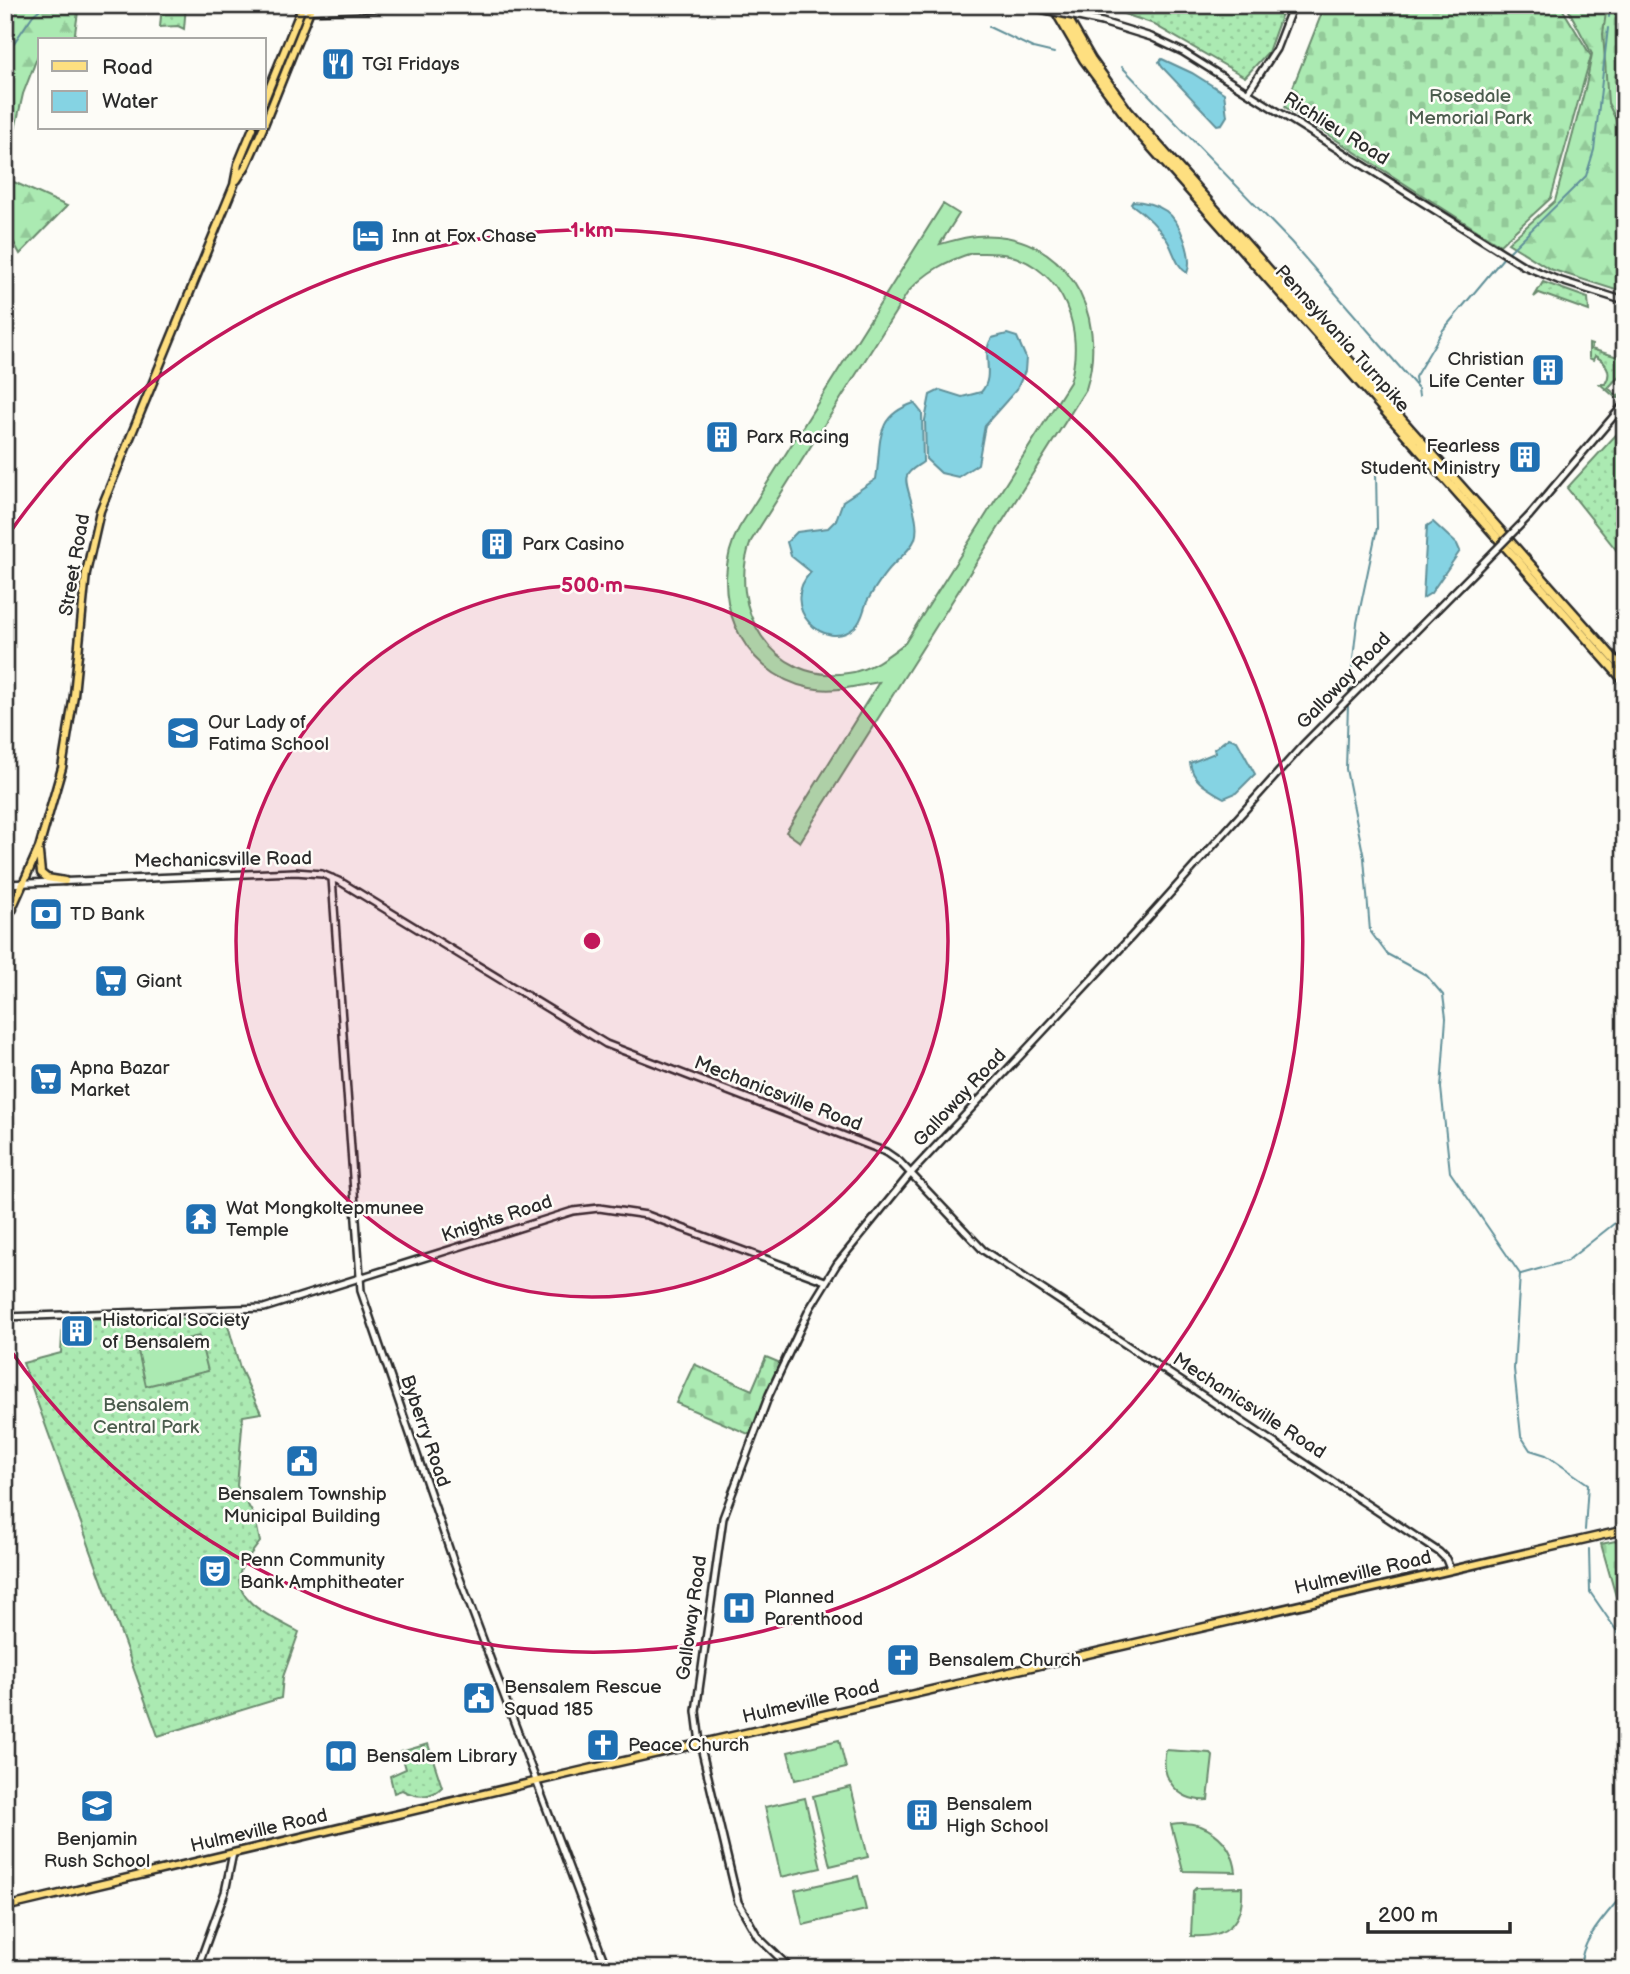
<svg xmlns="http://www.w3.org/2000/svg" width="1630" height="1974" font-family="'Balsamiq Sans',sans-serif">
<style>
.grass{fill:url(#grass-dots);stroke:#6b8a6e;stroke-width:2}
.forest{fill:url(#forest-firs);stroke:#6b8a6e;stroke-width:2}
.cemetery{fill:url(#cemetery-stones);stroke:#6b8a6e;stroke-width:2}
.garden{fill:#abeab2;stroke:#6b8a6e;stroke-width:2;fill-rule:evenodd}
.water{fill:#85d3e3;stroke:#619099;stroke-width:2}
.lines{fill:none;stroke-linecap:round;stroke-linejoin:round}
.stream{stroke:#619099;stroke-width:2}
.secondary-casing{stroke:#2b2b2b;stroke-width:10}
.primary-casing{stroke:#2b2b2b;stroke-width:11}
.highway-casing{stroke:#2b2b2b;stroke-width:12}
.secondary{stroke:#fdfcf7;stroke-width:5}
.primary{stroke:#fedf80;stroke-width:6}
.highway{stroke:#fedf80;stroke-width:7}
.secondary-bridge-casing{stroke:#2b2b2b;stroke-width:10;stroke-linecap:butt}
.secondary-bridge{stroke:#fdfcf7;stroke-width:5}
.ring{fill:none;stroke:#c2185b;stroke-width:3.5}
.labels{text-anchor:middle;dominant-baseline:central;stroke-width:5;stroke-linejoin:round;paint-order:stroke}
.poi-label{font-size:19px;fill:#2b2b2b;stroke:#fdfcf7;text-anchor:start}
.park-label{font-size:19px;fill:#4b5b4d;stroke:#fdfcf7}
.street-label{font-size:19px;fill:#2b2b2b;stroke:#fdfcf7}
.centre{fill:#c2185b;stroke:#fdfcf7;stroke-width:3.5}
.ring-label{font-size:21px;text-anchor:middle;font-weight:bold;fill:#c2185b;stroke:#fdfcf7;stroke-width:5;stroke-linejoin:round;paint-order:stroke}
</style>
<defs>
<pattern id="grass-dots" width="8" height="8" patternUnits="userSpaceOnUse" patternTransform="scale(1.75)"><rect width="8" height="8" fill="#abeab2"/><path d="M2 2h.1M6 6h.1" fill="none" stroke="#93c999" stroke-width="1.8" stroke-linecap="round"/></pattern>
<pattern id="forest-firs" width="22" height="20" patternUnits="userSpaceOnUse" patternTransform="scale(1.75)"><rect width="22" height="20" fill="#abeab2"/><path d="M5 1l3.5 6h-7zM16 11l3.5 6h-7z" fill="#93c999"/></pattern>
<pattern id="cemetery-stones" width="16" height="16" patternUnits="userSpaceOnUse" patternTransform="scale(1.75)"><rect width="16" height="16" fill="#abeab2"/><path d="M2 7V4a2 2 0 0 1 4 0v3zM10 15v-3a2 2 0 0 1 4 0v3z" fill="#93c999"/></pattern>
</defs>
<rect width="100%" height="100%" fill="#fdfcf7"/>
<filter id="ink" filterUnits="userSpaceOnUse"><feTurbulence type="fractalNoise" baseFrequency=".0143" numOctaves="2"/><feDisplacementMap in="SourceGraphic" scale="14" xChannelSelector="R" yChannelSelector="G"/><feConvolveMatrix kernelMatrix="1 2 1 2 8 2 1 2 1" color-interpolation-filters="sRGB"/></filter>
<g filter="url(#ink)">
<path class="grass" d="M162 5H186L184 29 178 26 160 27Z
M1097 5H1285L1268 52 1245 77 1151 23Z
M1543 282 1588 298 1589 311 1539 293 1534 297Z
M1589 344 1592 345 1591 349 1625 359V370L1608 388 1618 396 1625 388 1622 398H1616L1600 384H1605C1613 372 1606 362 1595 356L1593 360 1589 358Z
M1625 425V561L1567 488Z
M226 1318 240 1368 261 1413 243 1416 237 1486 255 1517 260 1542C254 1550 245 1560 241 1569 229 1602 278 1620 299 1632L283 1677 281 1698 158 1736 23 1363 61 1353 63 1319Z
M428 1744 442 1787C431 1799 415 1797 402 1790L394 1793 390 1776 406 1769 401 1752Z"/>
<path class="forest" d="M5 5H79L74 40H40V50L23 94 5 174Z
M1566 5H1612L1608 103 1625 138V293L1550 269 1508 243 1555 201 1586 85 1592 54Z
M5 178 67 206 20 254 5 226Z"/>
<path class="cemetery" d="M1325 5H1560L1591 56 1551 198 1500 245 1285 107Z
M1607 5H1625V138L1608 103 1603 34Z
M766 1357 783 1364 753 1436 676 1403 694 1364 752 1390Z
M1625 1539V1628L1601 1544Z"/>
<path class="garden" d="M943 204 959 214 940 244C952 241 964 237 976 236 1064 229 1110 312 1086 389L800 842 786 832 879 682C855 686 835 693 810 688 738 673 706 590 739 528ZM972 253C984 253 997 252 1009 255 1065 271 1085 331 1070 382L905 643C888 656 870 670 848 673 772 685 726 607 751 541L908 292C926 272 946 261 972 253Z
M199 1336 208 1371 146 1386 138 1351Z
M839 1740 846 1768 795 1780 788 1752Z
M1166 1750 1210 1753 1213 1756 1208 1800C1179 1802 1159 1779 1166 1750Z
M851 1787 868 1857 830 1866 813 1796Z
M805 1798 821 1868 781 1877 765 1807Z
M1171 1824C1204 1818 1232 1839 1236 1872L1183 1871Z
M858 1876 866 1910 803 1925 795 1890Z
M1242 1887C1244 1923 1226 1939 1191 1936L1193 1891 1196 1888Z"/>
<path class="water" d="M1162 59 1192 73 1224 93 1227 116 1222 124 1217 125 1162 67 1159 62Z
M1133 201C1143 201 1157 205 1166 211 1180 221 1194 257 1187 273 1176 266 1174 251 1167 240 1157 225 1145 214 1131 204Z
M1007 334 1017 337 1026 358 1025 371 1017 389 985 425 978 464 958 477 941 473 926 459 925 420 930 395 940 390 962 397 981 392C996 376 980 353 992 338Z
M914 403 922 413 923 462C918 466 909 470 907 476 902 485 922 517 915 539 910 551 899 558 891 567 883 575 875 588 869 598 863 607 864 619 855 627 826 654 777 607 811 572L791 556 787 542 797 532 828 528 836 520 843 501 876 479C882 442 873 417 914 403Z
M1433 522 1457 544 1460 551 1431 593 1423 598 1427 526Z
M1229 738 1237 741 1255 774 1236 793 1224 798C1209 789 1193 783 1190 763L1215 753 1214 749Z"/>
<g class="lines">
<path class="stream" d="M1609 17 1610 5
M989 27 1033 48 1054 53
M5 56 33 15 45 5
M1122 67 1291 242 1417 387
M5 119V122
M1509 252 1586 176 1594 150 1608 28
M1416 383 1415 377 1443 330 1504 257
M1418 389 1419 396
M1349 695 1357 623 1377 528 1376 471
M1348 704 1346 769 1364 858 1370 931 1387 954 1426 975 1443 995 1446 1018 1441 1088 1450 1172 1520 1274 1514 1369 1521 1436 1530 1450 1546 1455 1588 1484 1585 1530
M1521 1274 1567 1261 1625 1215
M1589 1549 1590 1592 1625 1643
M1581 1969C1578 1942 1609 1912 1625 1892"/>
<defs>
<path id="secondary" d="M300 11 457 5
M1102 22 1151 37 1183 52 1524 266 1558 280 1625 301
M1248 92 1276 49 1293 5
M1529 516 1625 403
M332 878 361 1291 453 1560 607 1969
M5 884 295 872 322 874 341 882 606 1044 886 1152 899 1161 983 1250 1439 1552 1446 1559 1450 1569
M5 1317 264 1308 573 1211 599 1208 647 1215 825 1281
M197 1969 225 1892 233 1853
M791 1969 758 1937 738 1902 700 1743 696 1711 723 1518 769 1395 810 1308 837 1264 911 1173 1132 936 1303 745 1477 569"/>
<path id="primary" d="M264 101 303 5
M264 125 312 5
M237 180 246 166 263 128
M39 853 41 873 47 878 65 881
M5 888 12 899 13 909
M5 924 39 848 62 768 74 695 86 573 100 511 234 185 238 164 253 128
M5 1907 576 1772 1625 1530"/>
<path id="highway" d="M1052 5 1084 60 1136 130 1625 682
M1060 5 1091 59 1128 111 1625 671"/>
</defs>
<use href="#secondary" class="secondary-casing"/>
<use href="#primary" class="primary-casing"/>
<use href="#highway" class="highway-casing"/>
<use href="#secondary" class="secondary"/>
<use href="#primary" class="primary"/>
<use href="#highway" class="highway"/>
<defs>
<path id="secondary-bridge" d="M1021 5 1102 22
M1477 569 1529 516"/>
</defs>
<use href="#secondary-bridge" class="secondary-bridge-casing"/>
<use href="#secondary-bridge" class="secondary-bridge"/>
</g>
</g>
<circle cx="592" cy="941" r="356" fill="#c2185b" fill-opacity=".12"/>
<g class="ring">
<circle cx="592" cy="941" r="356"/>
<path d="M6 538A711 711 0 1 1 6 1344"/>
</g>
<defs>
<symbol id="restaurant-square" viewBox="-11 -11 22 22"><rect x="-9" y="-9" width="18" height="18" rx="4" fill="#1f6fb2" stroke="#fdfcf7"/><path d="M-5-6h1v4h1v-4h1v4h1v-4h1v5L-1.5 .5V6h-2V.5L-5-1ZM5-6V6H3V1.5H1.5Q1.5-4 5-6Z" fill="#fff"/></symbol>
<symbol id="hotel-square" viewBox="-11 -11 22 22"><rect x="-9" y="-9" width="18" height="18" rx="4" fill="#1f6fb2" stroke="#fdfcf7"/><path d="M-6-4.5h1.5V1H6V5H4.5V3h-9V5H-6ZM-4 0a1.8 1.8 0 1 1 3.6 0ZM.5 0V-2.5h3Q6-2.5 6 0Z" fill="#fff"/></symbol>
<symbol id="building-square" viewBox="-11 -11 22 22"><rect x="-9" y="-9" width="18" height="18" rx="4" fill="#1f6fb2" stroke="#fdfcf7"/><path d="M-4-6H4V6H1V3H-1V6H-4ZM-2.5-4.3h1.7v1.8h-1.7ZM.8-4.3h1.7v1.8H.8ZM-2.5-1h1.7V.8h-1.7ZM.8-1h1.7V.8H.8Z" fill="#fff"/></symbol>
<symbol id="school-square" viewBox="-11 -11 22 22"><rect x="-9" y="-9" width="18" height="18" rx="4" fill="#1f6fb2" stroke="#fdfcf7"/><path d="M0-5L7-2L0 1L-7-2ZM-4 1L0 2.5L4 1V4Q0 6-4 4Z" fill="#fff"/></symbol>
<symbol id="bank-square" viewBox="-11 -11 22 22"><rect x="-9" y="-9" width="18" height="18" rx="4" fill="#1f6fb2" stroke="#fdfcf7"/><path d="M-6-4H6V4H-6ZM0-2.3a2.3 2.3 0 1 0 0 4.6a2.3 2.3 0 1 0 0-4.6Z" fill="#fff"/></symbol>
<symbol id="supermarket-square" viewBox="-11 -11 22 22"><rect x="-9" y="-9" width="18" height="18" rx="4" fill="#1f6fb2" stroke="#fdfcf7"/><path d="M-6-5.5h2.5l.6 2H6L4.5 2H-2.5L-4.4-4H-6ZM-1.5 3.2a1.3 1.3 0 1 0 .1 0ZM3 3.2a1.3 1.3 0 1 0 .1 0Z" fill="#fff"/></symbol>
<symbol id="temple-square" viewBox="-11 -11 22 22"><rect x="-9" y="-9" width="18" height="18" rx="4" fill="#1f6fb2" stroke="#fdfcf7"/><path d="M0-6L5-2H3V0L6.5 2.5H4V6H1.5V3h-3V6H-4V2.5H-6.5L-3 0V-2H-5Z" fill="#fff"/></symbol>
<symbol id="civic-square" viewBox="-11 -11 22 22"><rect x="-9" y="-9" width="18" height="18" rx="4" fill="#1f6fb2" stroke="#fdfcf7"/><path d="M-.6-6.5H3V-4.5H.6V-3L4-1V1h2V6H-6V1h2V-1L-.6-3ZM-1.2 2.5V6h2.4V2.5Z" fill="#fff"/></symbol>
<symbol id="theatre-square" viewBox="-11 -11 22 22"><rect x="-9" y="-9" width="18" height="18" rx="4" fill="#1f6fb2" stroke="#fdfcf7"/><path d="M-5-5.5Q0-4 5-5.5V0Q5 5 0 6Q-5 5-5 0ZM-3.3-2.5H-1v1.5H-3.3ZM1-2.5H3.3v1.5H1ZM-2.8 1Q0 5.5 2.8 1Z" fill="#fff"/></symbol>
<symbol id="hospital-square" viewBox="-11 -11 22 22"><rect x="-9" y="-9" width="18" height="18" rx="4" fill="#1f6fb2" stroke="#fdfcf7"/><path d="M-5-5h3v3.5h4V-5h3V5h-3V1.5h-4V5h-3Z" fill="#fff"/></symbol>
<symbol id="church-square" viewBox="-11 -11 22 22"><rect x="-9" y="-9" width="18" height="18" rx="4" fill="#1f6fb2" stroke="#fdfcf7"/><path d="M-1.2-6h2.4v3.5h3.3v2.4h-3.3V6h-2.4V-.1h-3.3v-2.4h3.3Z" fill="#fff"/></symbol>
<symbol id="library-square" viewBox="-11 -11 22 22"><rect x="-9" y="-9" width="18" height="18" rx="4" fill="#1f6fb2" stroke="#fdfcf7"/><path d="M-6-4Q-3-5.5-.7-3.5V5Q-3 3-6 4ZM6-4Q3-5.5 .7-3.5V5Q3 3 6 4Z" fill="#fff"/></symbol>
</defs>
<g fill-rule="evenodd">
<use href="#restaurant-square" x="319" y="45" width="38" height="38"/>
<use href="#hotel-square" x="349" y="217" width="38" height="38"/>
<use href="#building-square" x="1529" y="351" width="38" height="38"/>
<use href="#building-square" x="703" y="418" width="38" height="38"/>
<use href="#building-square" x="1506" y="438" width="38" height="38"/>
<use href="#building-square" x="478" y="525" width="38" height="38"/>
<use href="#school-square" x="164" y="714" width="38" height="38"/>
<use href="#bank-square" x="27" y="895" width="38" height="38"/>
<use href="#supermarket-square" x="92" y="962" width="38" height="38"/>
<use href="#supermarket-square" x="27" y="1060" width="38" height="38"/>
<use href="#temple-square" x="182" y="1200" width="38" height="38"/>
<use href="#building-square" x="58" y="1312" width="38" height="38"/>
<use href="#civic-square" x="283" y="1442" width="38" height="38"/>
<use href="#theatre-square" x="196" y="1552" width="38" height="38"/>
<use href="#hospital-square" x="720" y="1589" width="38" height="38"/>
<use href="#church-square" x="884" y="1641" width="38" height="38"/>
<use href="#civic-square" x="460" y="1679" width="38" height="38"/>
<use href="#church-square" x="584" y="1726" width="38" height="38"/>
<use href="#library-square" x="322" y="1737" width="38" height="38"/>
<use href="#school-square" x="78" y="1787" width="38" height="38"/>
<use href="#building-square" x="903" y="1796" width="38" height="38"/>
</g>
<g class="labels">
<g class="poi-label">
<text x="362" y="64">TGI Fridays</text>
<text x="392" y="236">Inn at Fox Chase</text>
<text x="1524" y="359" text-anchor="end">Christian<tspan x="1524" dy="22">Life Center</tspan></text>
<text x="746" y="437">Parx Racing</text>
<text x="1500" y="446" text-anchor="end">Fearless<tspan x="1500" dy="22">Student Ministry</tspan></text>
<text x="522" y="544">Parx Casino</text>
<text x="208" y="722">Our Lady of<tspan x="208" dy="22">Fatima School</tspan></text>
<text x="70" y="914">TD Bank</text>
<text x="136" y="981">Giant</text>
<text x="70" y="1068">Apna Bazar<tspan x="70" dy="22">Market</tspan></text>
<text x="226" y="1208">Wat Mongkoltepmunee<tspan x="226" dy="22">Temple</tspan></text>
<text x="102" y="1320">Historical Society<tspan x="102" dy="22">of Bensalem</tspan></text>
<text x="302" y="1494" text-anchor="middle">Bensalem Township<tspan x="302" dy="22">Municipal Building</tspan></text>
<text x="240" y="1560">Penn Community<tspan x="240" dy="22">Bank Amphitheater</tspan></text>
<text x="764" y="1597">Planned<tspan x="764" dy="22">Parenthood</tspan></text>
<text x="928" y="1660">Bensalem Church</text>
<text x="504" y="1687">Bensalem Rescue<tspan x="504" dy="22">Squad 185</tspan></text>
<text x="628" y="1745">Peace Church</text>
<text x="366" y="1756">Bensalem Library</text>
<text x="946" y="1804">Bensalem<tspan x="946" dy="22">High School</tspan></text>
<text x="97" y="1839" text-anchor="middle">Benjamin<tspan x="97" dy="22">Rush School</tspan></text>
</g>
<g class="park-label">
<text x="1470" y="96">Rosedale<tspan x="1470" dy="22">Memorial Park</tspan></text>
<text x="146" y="1405">Bensalem<tspan x="146" dy="22">Central Park</tspan></text>
</g>
<g class="street-label">
<text transform="translate(1336 129) rotate(32)">Richlieu Road</text>
<text transform="translate(1342 339) rotate(48)">Pennsylvania Turnpike</text>
<text transform="translate(75 565) rotate(-80)">Street Road</text>
<text transform="translate(1344 681) rotate(-46)">Galloway Road</text>
<text transform="translate(223 860) rotate(-1)">Mechanicsville Road</text>
<text transform="translate(778 1094) rotate(21)">Mechanicsville Road</text>
<text transform="translate(960 1098) rotate(-47)">Galloway Road</text>
<text transform="translate(497 1219) rotate(-18)">Knights Road</text>
<text transform="translate(1249 1406) rotate(33)">Mechanicsville Road</text>
<text transform="translate(425 1431) rotate(71)">Byberry Road</text>
<text transform="translate(1363 1573) rotate(-13)">Hulmeville Road</text>
<text transform="translate(692 1618) rotate(-82)">Galloway Road</text>
<text transform="translate(811 1702) rotate(-13)">Hulmeville Road</text>
<text transform="translate(259 1831) rotate(-13)">Hulmeville Road</text>
</g>
</g>
<circle cx="592" cy="941" r="10" class="centre"/>
<g class="ring-label">
<text x="592" y="237">1 km</text>
<text x="592" y="592">500 m</text>
</g>
<rect width="1630" height="1974" fill="none" stroke="#fdfcf7" stroke-width="28"/>
<rect x="14" y="14" width="1602" height="1946" fill="none" stroke="#2b2b2b" stroke-width="2.5" filter="url(#ink)"/>
<rect x="38" y="38" width="228" height="91" fill="#fdfcf7" stroke="#a9a8a5" stroke-width="2"/>
<rect x="52" y="61" width="35" height="10" fill="#fedf80" stroke="#a9a8a5" stroke-width="2"/>
<text x="102" y="74" font-size="21" fill="#2b2b2b">Road</text>
<rect x="52" y="91" width="35" height="21" fill="#85d3e3" stroke="#a9a8a5" stroke-width="2"/>
<text x="102" y="108" font-size="21" fill="#2b2b2b">Water</text>
<path d="M1368 1922v10h142v-10" fill="none" stroke="#2b2b2b" stroke-width="3.5"/>
<text x="1378" y="1922" font-size="21" fill="#2b2b2b" stroke="#fdfcf7" stroke-width="5" paint-order="stroke">200 m</text>
</svg>
